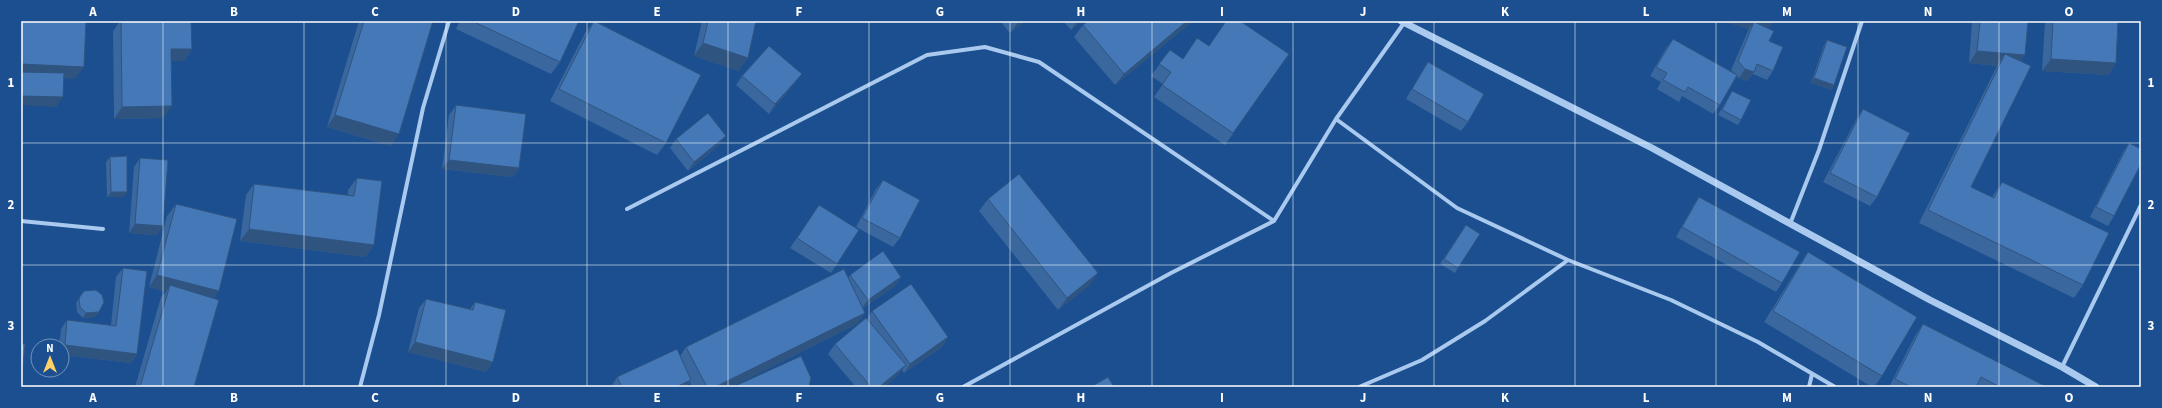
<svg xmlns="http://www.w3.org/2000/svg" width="2162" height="408" font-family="'Source Sans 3',sans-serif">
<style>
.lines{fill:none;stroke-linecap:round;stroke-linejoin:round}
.minor{stroke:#a9c9ee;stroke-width:4}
.tertiary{stroke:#a9c9ee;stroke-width:7}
.wall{fill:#3a679d}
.shaded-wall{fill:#305480}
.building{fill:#4478b7;stroke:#305480}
.grid{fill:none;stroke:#fff;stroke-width:1;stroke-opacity:0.55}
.neatline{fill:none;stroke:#fff;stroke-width:1.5}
.grid-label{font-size:13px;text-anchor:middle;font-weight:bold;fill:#fff}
</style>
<rect width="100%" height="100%" fill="#1b4f8f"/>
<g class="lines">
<path class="minor" d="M1336 119 1457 208 1568 260 1671 300 1758 342 1835 387
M627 209 927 55 985 47 1039 62 1274 221
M21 221 103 229
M1790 224 1819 150 1862 21
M2062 367 2141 205
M360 387 379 315 423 108 449 21
M963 387 1171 273 1274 221 1336 119 1404 23
M1359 387 1422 360 1485 321 1568 260
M1809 387 1812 374"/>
<path class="tertiary" d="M1401 21 1652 148 1930 300 2062 367 2096 387"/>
</g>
<path class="wall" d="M120 21H191L192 49 184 61H171L163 118 114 119 113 31Z
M359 21H433L391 146 327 127Z
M460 21H579L560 62 551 74 456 29Z
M594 21 666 143 657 155 550 101 585 33Z
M702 21H756L739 71 694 56Z
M1000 21H1025L1010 33Z
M1063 21H1082L1071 30Z
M1088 21H1193L1115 85 1074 37 1083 25Z
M1723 21 1773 22 1768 28 1769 41 1773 71 1767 80 1753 74 1747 81 1739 78 1737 76 1720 105 1713 114 1682 96 1679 102 1657 89 1661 82 1650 76 1666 48 1673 39 1735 74 1731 70 1748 31 1749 29Z
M1972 21H2028L2021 62 1971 187 1992 197 2002 182 2083 285 2074 298 1919 223 1997 66 1969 63Z
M2045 21H2118L2116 63 2108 75 2042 71Z
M1827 40 1834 85 1831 90 1811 83 1824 45Z
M1209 46 1289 54 1225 145 1154 97 1163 84 1151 76 1170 50 1183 59Z
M1428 62 1468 122 1461 131 1406 99 1422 71Z
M742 76 795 83 769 114 736 85Z
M1732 91 1741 120 1738 125 1718 115 1729 96Z
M456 105 519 168 513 177 442 169 449 115Z
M1863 109 1877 197 1870 206 1823 182 1857 118Z
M676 139 719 145 688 171 670 148Z
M2129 143 2114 216 2108 226 2090 217 2123 152Z
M110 157 127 192 124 197H107L106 162Z
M140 158 163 226 156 235 129 233 134 167Z
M357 178 374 245 365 257 240 241 246 195 254 184 348 195V190Z
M883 180 900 238 893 247 856 227 876 189Z
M1699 197 1782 283 1776 292 1676 237 1693 206Z
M988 199 1090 285 1058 310 979 211Z
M176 204 214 298 194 387H135L161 297 166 292 149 287 167 216Z
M819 205 837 264 831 273 790 248Z
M1466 225 1458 268 1455 273 1440 264Z
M1808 252 1882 376 1874 387H1872L1764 322 1800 264Z
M123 268 137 354 131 363 62 355V346H59L61 329 67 320 111 325 116 277Z
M850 275 901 277 895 286 863 308 865 313 857 324 731 387H692L690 382 686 387H611L617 377 680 356 686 347 848 278Z
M84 291 99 312 95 317 83 318 77 312 76 303Z
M426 299 470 309 475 302 493 362 486 372 408 352 419 308Z
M872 311 948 337 942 347 904 373 902 370 899 374 884 387H856L828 354 835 344 867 319Z
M1923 324 2047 387H1889L1915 336Z"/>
<path class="shaded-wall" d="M1019 21H1025L1010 33Z
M1077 21H1082L1071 30Z
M1187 21H1193L1115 85 1124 74Z
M1723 21H1770L1773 22 1764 34 1754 22 1749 29Z
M703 43 748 58 739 71 694 56Z
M171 49H192L184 61H162Z
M1977 51 2025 55 2017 67 2005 54 1997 66 1969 63Z
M2051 59 2116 63 2108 75 2042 71Z
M21 64 84 67 75 79 21 76Z
M1745 69 1754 72 1747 81 1739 78Z
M802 74 795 83 769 114 775 104Z
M1814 78 1834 85 1831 90 1811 83Z
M21 96 63 97 56 107 21 105Z
M172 106 163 118 114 119 122 107Z
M335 115 399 134 391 146 327 127Z
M726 136 719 145 688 171 694 162Z
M449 160 519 168 513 177 442 169Z
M111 192H127L124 197H107Z
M135 224 163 226 156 235 129 233Z
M249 229 374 245 365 257 240 241Z
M1098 273 1090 285 1058 310 1067 298Z
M157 275 219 291 211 303 170 285 166 292 149 287Z
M901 277 895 286 861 309 868 300Z
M99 312 95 317 83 318 86 313Z
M865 313 857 324 731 387H715Z
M948 337 942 347 904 373 910 364Z
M415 342 493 362 486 372 408 352Z
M65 345 137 354 131 363 62 355V349Z
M906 365 899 374 884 387H879Z
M691 380 686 387H676Z"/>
<path class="building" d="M21 21H86L84 67 21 64Z
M121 21H191L192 49H171L172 106 122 107Z
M364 21H433L399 134 335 115Z
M472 21H579L560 62Z
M594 21 701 75 666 143 559 89Z
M708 21H756L748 58 703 43Z
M1088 21H1187L1124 74 1083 25Z
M1226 21H1240L1289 54 1233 133 1162 85 1171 72 1159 64 1170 50 1183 59 1197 38 1209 46Z
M1980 21H2028L2025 55 1977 51Z
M2053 21H2118L2116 63 2051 59Z
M1754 22 1774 31 1769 41 1783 47 1773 71 1757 64 1754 72 1745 69 1738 61Z
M1673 39 1737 75 1720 105 1688 87 1685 92 1663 80 1667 73 1656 67Z
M1827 40 1847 47 1834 85 1814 78Z
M769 46 802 74 775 104 742 76Z
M2005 54 2031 66 1971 187 1994 198 2002 182 2109 233 2083 285 1928 210Z
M1428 62 1484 94 1468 122 1412 89Z
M21 72 64 73 63 97 21 96Z
M1732 91 1751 100 1741 120 1722 110Z
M456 105 526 114 519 168 449 160Z
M1863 109 1910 133 1877 197 1830 173Z
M708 113 726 136 694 162 676 139Z
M2129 143 2141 149V164L2114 216 2096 207Z
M127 156V192H111L110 157Z
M140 158 168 160 163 226 135 224Z
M1019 174 1098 273 1067 298 988 199Z
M357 178 382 181 374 245 249 229 254 184 354 196Z
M883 180 920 200 900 238 862 218Z
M1699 197 1800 252 1782 283 1682 227Z
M176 204 237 219 219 291 157 275Z
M819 205 859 230 837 264 797 238Z
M1466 225 1480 234 1458 268 1444 259Z
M883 251 901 277 868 300 850 275Z
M1808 252 1917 317 1882 376 1773 311Z
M123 268 147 271 137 354 65 345 67 320 116 326Z
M844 269 865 313 715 387H707L686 347Z
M911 284 948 337 910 364 872 311Z
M170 285 219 300 194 387H140Z
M96 290 102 295 104 302 99 312 86 313 80 307 79 298 84 291Z
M426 299 473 310 475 302 506 310 493 362 415 342Z
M866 318 906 365 879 387H871L835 344Z
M1923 324 2047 387H2000L1981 377 1976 387H1911L1895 379Z
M21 344H25L21 387Z
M677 349 691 380 676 387H622L617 377Z
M801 356 811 378 809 387H733Z
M1108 377 1114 387H1091Z"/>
<path class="grid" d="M163 21V387M304 21V387M446 21V387M587 21V387M728 21V387M869 21V387M1010 21V387M1152 21V387M1293 21V387M1434 21V387M1575 21V387M1716 21V387M1858 21V387M1999 21V387M21 143H2141M21 265H2141"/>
<rect width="2162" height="408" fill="none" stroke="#1b4f8f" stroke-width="44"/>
<g transform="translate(50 358)"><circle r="19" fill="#1b4f8f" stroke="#7695bc"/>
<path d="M0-3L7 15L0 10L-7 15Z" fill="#ffd166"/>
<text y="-6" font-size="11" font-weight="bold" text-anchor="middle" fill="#ffffff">N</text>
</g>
<rect x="22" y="22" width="2118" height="364" class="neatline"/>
<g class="grid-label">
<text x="93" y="16">A</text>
<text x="234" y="16">B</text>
<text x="375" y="16">C</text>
<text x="516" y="16">D</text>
<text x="657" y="16">E</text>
<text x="799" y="16">F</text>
<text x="940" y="16">G</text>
<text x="1081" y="16">H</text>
<text x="1222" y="16">I</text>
<text x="1363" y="16">J</text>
<text x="1505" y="16">K</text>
<text x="1646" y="16">L</text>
<text x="1787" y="16">M</text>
<text x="1928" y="16">N</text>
<text x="2069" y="16">O</text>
<text x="11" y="87">1</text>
<text x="2151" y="87">1</text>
<text x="11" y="209">2</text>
<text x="2151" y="209">2</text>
<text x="11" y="330">3</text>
<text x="2151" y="330">3</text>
<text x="93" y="402">A</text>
<text x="234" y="402">B</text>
<text x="375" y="402">C</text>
<text x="516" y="402">D</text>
<text x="657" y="402">E</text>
<text x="799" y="402">F</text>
<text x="940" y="402">G</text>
<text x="1081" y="402">H</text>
<text x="1222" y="402">I</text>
<text x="1363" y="402">J</text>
<text x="1505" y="402">K</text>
<text x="1646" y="402">L</text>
<text x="1787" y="402">M</text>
<text x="1928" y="402">N</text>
<text x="2069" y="402">O</text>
</g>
</svg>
